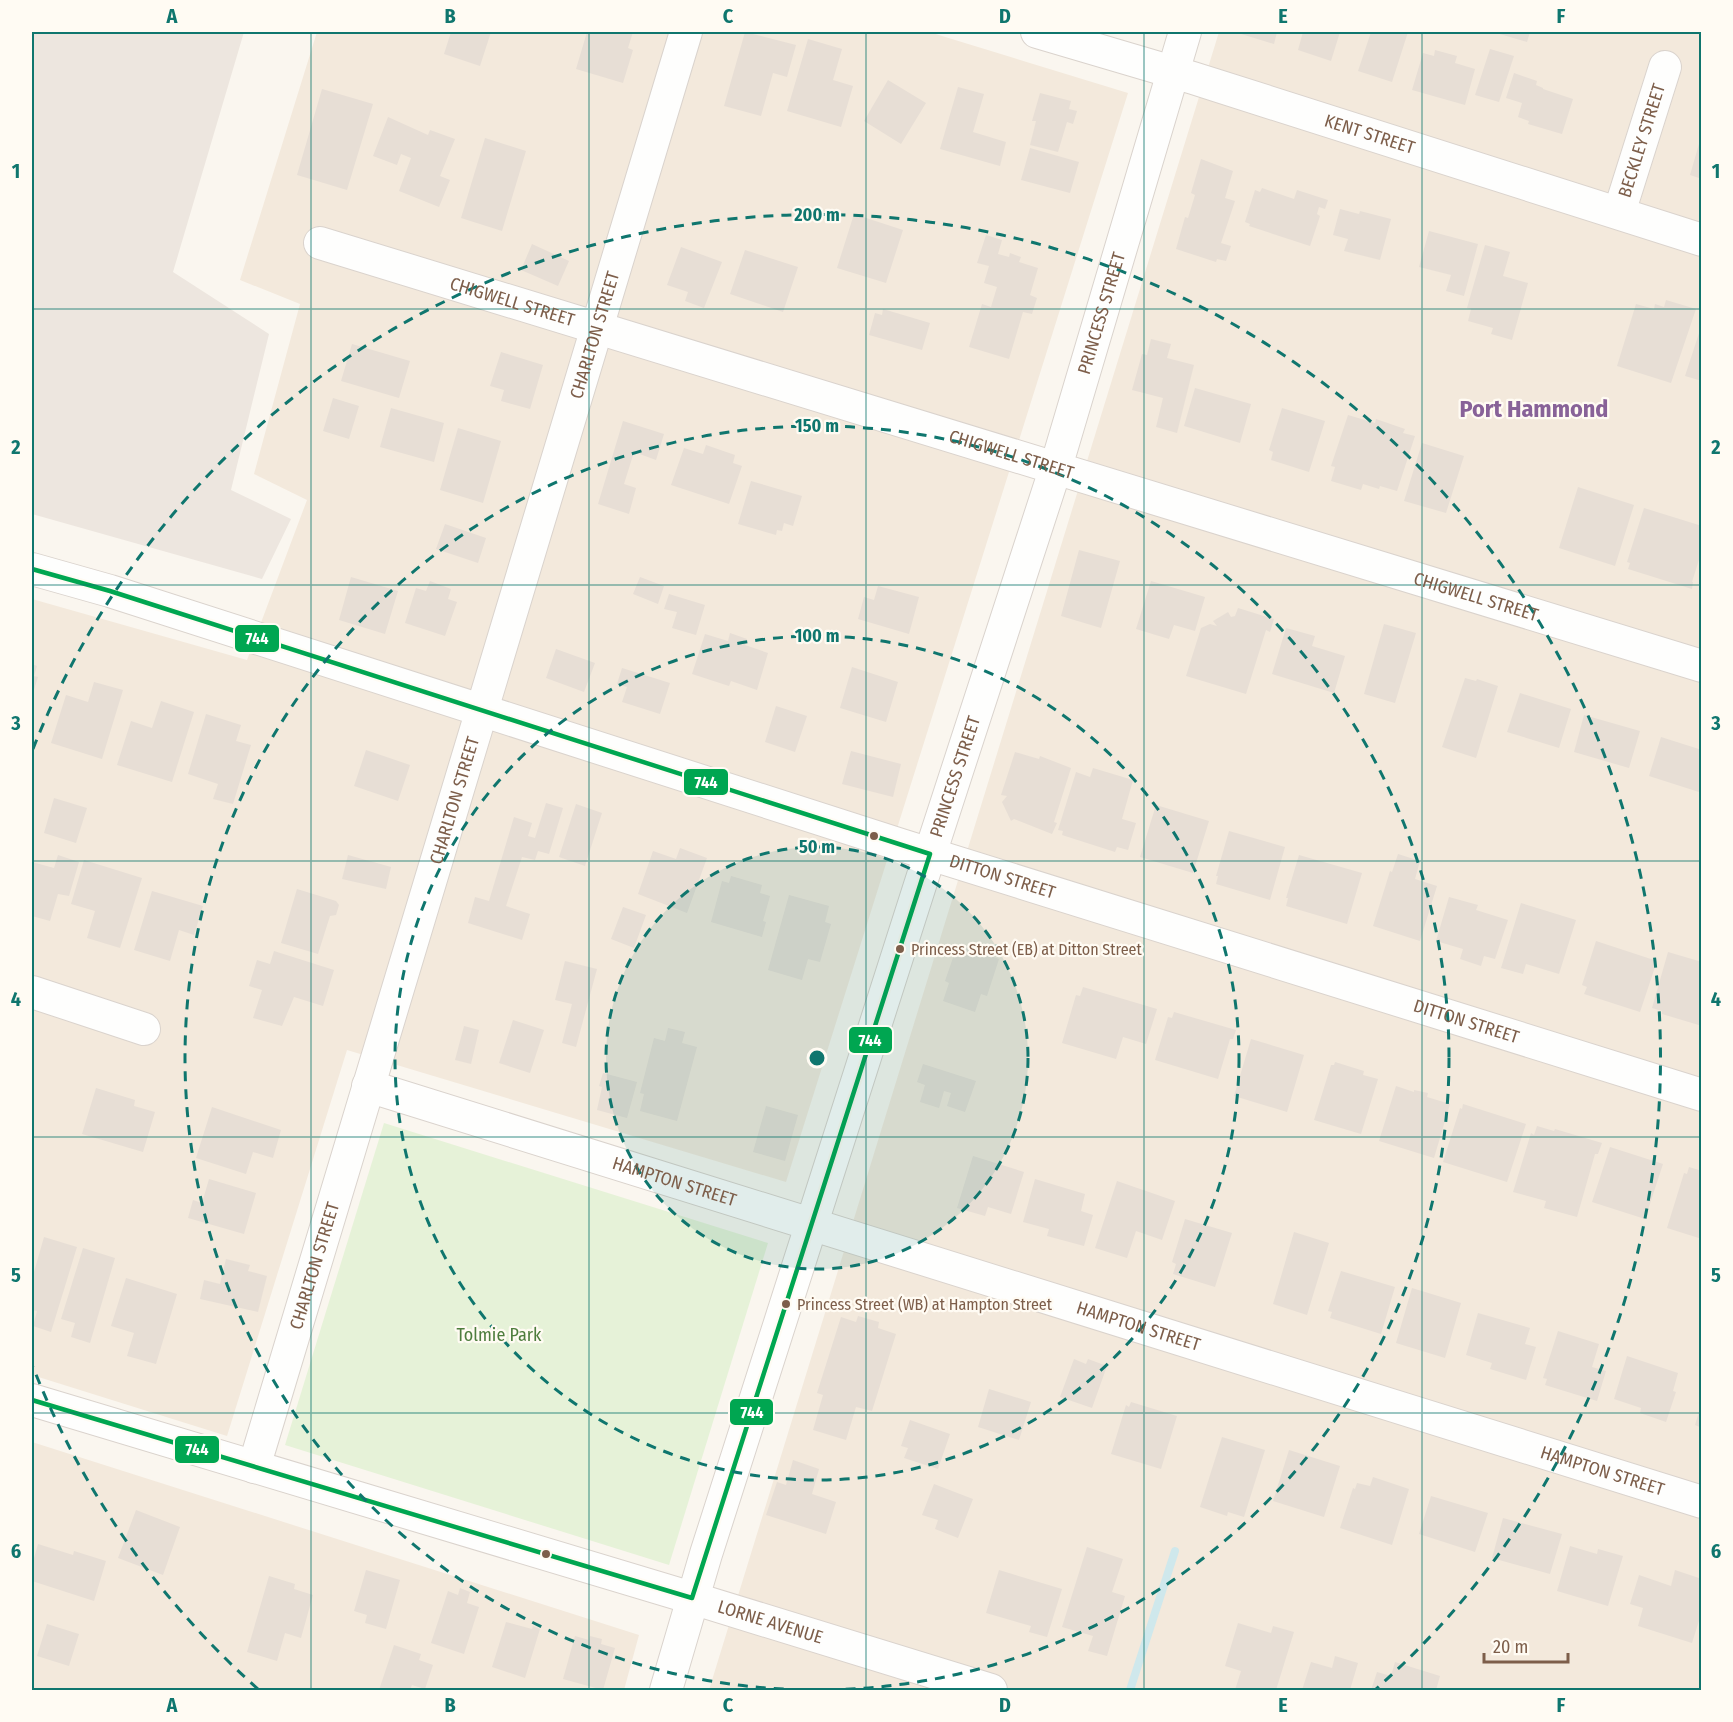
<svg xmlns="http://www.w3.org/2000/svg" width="1733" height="1722" font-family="'Fira Sans Condensed',sans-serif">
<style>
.residential{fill:#f3e9dc}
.industrial{fill:#ede6df}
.green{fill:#e6f2d8}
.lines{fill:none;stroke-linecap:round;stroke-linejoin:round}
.stream{stroke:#cfe8ec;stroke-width:8}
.building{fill:#e7ded5}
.minor-casing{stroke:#dad3cd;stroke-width:34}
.minor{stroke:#fefefd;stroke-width:32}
.bus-1-casing{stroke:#fffbf3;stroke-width:9}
.bus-1{stroke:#00a651;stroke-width:4.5}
.grid{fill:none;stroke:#0f766e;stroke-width:1.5;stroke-opacity:0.55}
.ring{fill:none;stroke:#0f766e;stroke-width:3;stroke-dasharray:10 8}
.bus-dot{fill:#7d5e4a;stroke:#fffbf3;stroke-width:2}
.labels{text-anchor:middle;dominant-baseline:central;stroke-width:4.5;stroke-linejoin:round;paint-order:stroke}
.bus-label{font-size:16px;fill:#7d5e4a;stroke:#fffbf3;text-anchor:start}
.street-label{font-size:18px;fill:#7d5e4a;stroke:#fffbf3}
.park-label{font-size:18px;fill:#4e7d3d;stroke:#fffbf3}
.district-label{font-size:24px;font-weight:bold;fill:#886298;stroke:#fffbf3}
.centre{fill:#0f766e;stroke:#fffbf3;stroke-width:3}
.ring-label{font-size:18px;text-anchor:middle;font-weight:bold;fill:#0f766e;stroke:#fffbf3;stroke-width:4.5;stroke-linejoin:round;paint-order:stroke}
.line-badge{stroke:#fffbf3;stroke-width:2}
.badge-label{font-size:16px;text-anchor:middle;font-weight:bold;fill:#fff}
.neatline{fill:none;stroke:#0f766e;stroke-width:2}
.grid-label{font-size:20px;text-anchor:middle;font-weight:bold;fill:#0f766e}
</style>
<rect width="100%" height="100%" fill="#faf6ef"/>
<path class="residential" d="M317 32H929L1128 93 786 1182 347 1050 227 1436 32 1375V599L247 660 307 500 254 474 300 304 240 280Z
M1219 32H1701V1690H709Z
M32 1442 639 1635 624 1690H32Z"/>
<path class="industrial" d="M32 32H244L173 272 269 334 231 490 291 519 262 579 32 514Z"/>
<path class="green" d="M384 1123 768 1243 669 1565 285 1445Z"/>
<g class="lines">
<path class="stream" d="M1130 1690 1175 1551"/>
</g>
<path class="building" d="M451 32H491L480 66 444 54Z
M587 32H633L628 48 633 50 623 83 576 69Z
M745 32 796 45 787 77 773 73 761 116 724 106Z
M1239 32H1277L1274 44 1238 33Z
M1303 32H1340L1331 61 1298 50Z
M1371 32H1408L1392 82 1358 71Z
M1493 32H1530L1527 42Z
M808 39 842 49 833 80 853 86 841 127 787 111Z
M1490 49 1514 56 1499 102 1475 95Z
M1435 50 1457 56 1455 63 1475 69 1465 105 1412 90 1423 53 1434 56Z
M1514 73 1537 81 1536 85 1543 88V89L1573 99 1562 134 1528 124 1529 121 1518 117 1522 103 1506 98Z
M888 80 926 103 901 144 864 121Z
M958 87 984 94 973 132 1006 142 1000 166 940 149Z
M322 89 373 104 347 190 297 175Z
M1040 93 1071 101 1069 109 1077 111 1073 124 1067 122 1058 152 1030 145 1036 121H1032Z
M388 117 428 135 430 130 455 139 440 176 450 180 439 207 399 191 411 158 401 154 397 165 373 156Z
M1701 137H1702V179L1690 175Z
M485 138 526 151 502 231 461 218Z
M1030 148 1079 162 1070 193 1021 180Z
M1201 159 1233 171 1225 198 1235 201 1221 243 1231 246 1226 261 1217 259 1216 262 1176 249 1185 217 1188 218 1195 195 1191 193Z
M1262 188 1294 199 1297 190 1328 200 1325 209 1319 207 1317 214 1320 216 1310 246 1249 226 1250 224 1245 222 1255 190 1260 192Z
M1340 209 1359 214 1360 211 1391 219 1380 260 1344 251 1348 239 1333 235Z
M854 214 903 230 886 283 837 268Z
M1429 231 1478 244 1464 296 1446 291 1451 275 1419 267Z
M986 235 1002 240 998 254 1009 257 1010 253 1021 257 1019 262 1038 268 1030 295 1037 298 1032 314 1023 312 1009 359 969 347 982 304 991 307 997 287 984 283 989 266 977 263Z
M532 244 569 261 558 286 521 270Z
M1485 245 1510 252 1503 276 1528 283 1512 340 1491 334 1493 328 1468 321 1471 309 1467 308Z
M681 247 722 262 704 308 685 301 688 292 667 285Z
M745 250 798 267 783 312 730 294Z
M1666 300 1696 309 1671 383 1617 366 1636 304 1654 309 1655 304 1664 307Z
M883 309 930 323 922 350 869 335 875 313 882 315Z
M1702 324V381L1685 376Z
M1151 339 1171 344 1167 358 1194 365 1177 433 1156 427 1163 398 1132 390 1142 354 1147 355Z
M352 344 410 361 399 398 341 381Z
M501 352 543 365 530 409 501 401 504 390 490 386Z
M1195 388 1251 404 1240 443 1184 426Z
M333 398 359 406 349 439 323 431Z
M391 408 444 423 434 462 380 447Z
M1282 408 1325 421 1309 472 1271 460 1273 452 1269 450Z
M1348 415 1375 423 1376 419 1405 429 1403 433 1415 436 1397 491 1380 486 1379 489 1363 484 1361 490 1331 481 1335 467 1331 466Z
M623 421 664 434 656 460 634 452 624 484 636 488 629 514 598 504Z
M458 428 501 441 483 503 440 490Z
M1422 443 1464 456 1446 513 1404 501Z
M706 445 735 455 733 463 742 466 729 504 671 485 684 448 703 454Z
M751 481 802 496 793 526 784 523 782 531 777 530 776 535 738 524Z
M1578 487 1634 505 1615 566 1559 548Z
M1644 508 1702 526V550L1692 582H1693L1692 589 1628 569 1630 563 1627 562Z
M445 524 486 538 478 563 436 549Z
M1079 550 1120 561 1101 628 1061 616Z
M351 577 398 591 385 634 339 620Z
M640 577 664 586 658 604 633 594Z
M430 581 451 589 448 599 457 602 445 636 405 623 416 588 426 591Z
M1151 581 1205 597 1195 631 1174 625 1169 639 1136 629Z
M878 586 919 597 909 634 858 619 864 597 874 600Z
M669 594 705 605 696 635 672 628 677 612 664 609Z
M1238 608 1274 619 1270 632 1266 630 1246 694 1186 676 1201 628 1210 624 1217 626 1213 621 1228 612 1231 617 1235 616Z
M1384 624 1416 633 1395 703 1364 694Z
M1286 628 1315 636 1312 646 1345 656 1334 693 1272 674Z
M730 633 747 639 745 645 768 653 757 690 731 681 729 686 692 674 705 634 728 641Z
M556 649 595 663 584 692 546 678Z
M32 664 37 666 34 676 38 677 32 696Z
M852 667 898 682 886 722 840 708Z
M622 668 670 683 660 714 622 702 627 687 617 684Z
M1465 678 1476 681 1477 679 1498 686 1476 758 1442 747Z
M94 682 123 690 102 759 51 743 66 695 88 702Z
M1520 693 1571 709 1559 748 1507 732Z
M161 701 194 712 172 782 117 765 131 721 152 728Z
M776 706 807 716 795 752 765 742Z
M206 714 241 725 236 741 251 745 233 804 213 799 218 784 188 774Z
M1584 715 1640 731 1629 768 1574 752Z
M1661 737 1702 750V793L1649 776Z
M366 750 410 765 398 801 354 786Z
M851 751 901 764 893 797 842 784Z
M1015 752 1039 759 1040 756 1071 768 1054 822 1057 823 1052 834 1014 819 1011 821 1002 802 1007 796 1001 795Z
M1093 768 1133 780 1122 819 1136 823 1128 850 1117 847 1115 852 1062 835 1063 831 1058 830 1076 772 1090 777Z
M54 798 87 808 76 843 44 833Z
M546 803 563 808 549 854 538 851 535 860 522 857 506 906 530 914 522 940 468 923 475 897 489 901 514 817 532 823 528 836 535 838Z
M576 804 602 813 585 866 559 857Z
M1156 805 1209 821 1193 873 1140 857Z
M1229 831 1285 847 1270 900 1216 884 1218 876H1216Z
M680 848 707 858 687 913 638 894 653 851 676 859Z
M1398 854 1420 861 1415 879 1437 886 1420 941 1373 926 1390 871 1392 872Z
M58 855 79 862 69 896 58 894 50 921 32 916V862L54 868Z
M348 855 391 867 386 889 342 879Z
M1299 855 1362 873 1347 924 1286 906 1288 898H1286Z
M84 860 142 878 120 948 87 938 95 911 71 904Z
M731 876 762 885 760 893 770 896 763 921 766 922 762 937 711 922 722 881 729 883Z
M297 889 336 901 339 905 336 915 330 916 318 954 281 943Z
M152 891 203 906 194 935 179 930 170 961 134 950Z
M789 895 829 906 825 922 831 924 820 962 808 959 802 980 768 970Z
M1449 897 1478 905 1476 910 1508 920 1495 959 1484 956 1481 966 1460 959 1463 949 1436 941Z
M1521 903 1576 920 1559 974 1526 964 1523 974 1501 968Z
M623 907 646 915 634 948 611 939Z
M1596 941 1657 961 1640 1012 1584 994 1587 987 1582 985Z
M964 946 999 959 987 996 981 994 975 1012 943 1001 949 983 945 981 956 949 962 951Z
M274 951 334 970 323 1006 294 997 282 1026 253 1018 262 990 249 986 257 960 270 964Z
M1668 952 1702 962V1026L1662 1014V1011L1652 1008Z
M565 961 597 969 576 1047 562 1043 572 1004 555 1000Z
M1083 987 1157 1009 1146 1044 1123 1037 1116 1059 1062 1043 1076 995 1080 996Z
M1174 1012 1236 1030 1233 1039H1230L1218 1079 1155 1060 1168 1017 1172 1018Z
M513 1020 544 1030 530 1073 499 1063Z
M464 1026 479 1030 471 1064 455 1060Z
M668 1028 685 1032 682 1043 697 1047 677 1121 640 1111 644 1094 640 1093 654 1038 665 1041Z
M1251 1039 1304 1055 1287 1112 1234 1096Z
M1335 1062 1364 1071 1363 1075 1378 1079 1361 1134 1314 1120 1331 1065H1334Z
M923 1064 976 1081 965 1112 947 1106 951 1093 944 1091 939 1108 920 1102 925 1085 917 1082Z
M603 1073 637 1082 627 1118 597 1110 602 1087 599 1086Z
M1396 1086 1414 1092V1090L1428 1093 1427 1097 1450 1104 1434 1158 1379 1141Z
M96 1088 135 1100 134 1106 155 1112 143 1152 82 1134Z
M1463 1104 1526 1124 1507 1182 1443 1162 1460 1108 1462 1109Z
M766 1106 798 1115 785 1161 753 1152Z
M212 1107 281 1130 273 1158 253 1152 246 1174 196 1158Z
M1537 1126 1554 1131 1555 1129 1602 1143 1598 1154H1595L1577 1217 1544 1208 1546 1201 1513 1192 1531 1133 1534 1135Z
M1610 1147 1663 1164 1645 1219 1592 1202Z
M973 1156 1024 1172 1011 1214 988 1207 985 1216 957 1208Z
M1689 1167 1702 1171V1239L1667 1228 1684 1173 1687 1174Z
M209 1179 256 1193 244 1234 188 1218 193 1200 202 1203Z
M1035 1179 1085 1194 1081 1211 1093 1215 1084 1246 1047 1236 1049 1229 1023 1222Z
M1117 1181 1175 1201 1162 1240 1136 1231 1127 1258 1095 1248Z
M1185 1219 1232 1233 1215 1287 1173 1274 1176 1264 1172 1262Z
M1294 1232 1329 1243 1307 1315 1273 1304Z
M44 1237 77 1247 51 1332 33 1326 37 1311 32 1310V1279Z
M83 1248 115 1258 90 1343 71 1337 75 1323 61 1319Z
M226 1259 250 1265 248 1271 267 1276 258 1312 200 1299 204 1280 220 1284Z
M1341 1271 1395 1287 1381 1334 1330 1318 1332 1312 1328 1311Z
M126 1278 177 1294 156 1364 127 1356 134 1333 111 1326Z
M1412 1288 1461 1303 1445 1358 1396 1343Z
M1478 1313 1530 1328 1525 1344 1536 1347 1526 1380 1490 1369 1492 1363 1466 1355Z
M858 1316 879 1322 878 1328 896 1334 872 1411 856 1407 846 1440 813 1430 823 1395 817 1393 841 1317 856 1322Z
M1558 1331 1599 1344 1592 1367 1606 1371 1597 1401 1545 1385 1547 1379 1543 1378Z
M1627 1356 1678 1373 1673 1391 1676 1392 1666 1422 1640 1413 1641 1408 1614 1399Z
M1074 1359 1086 1364 1088 1359 1107 1366 1092 1408 1060 1397Z
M989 1389 1031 1402 1019 1440 978 1427Z
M1131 1402 1177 1416 1161 1469 1111 1454 1126 1405 1129 1407Z
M1701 1405H1702V1428L1695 1425Z
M910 1420 950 1434 938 1469 904 1458 908 1448 901 1446Z
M1222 1437 1265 1450 1244 1517 1228 1512 1227 1516 1200 1507Z
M1289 1450 1340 1466 1324 1517 1273 1501Z
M793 1460 819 1469 812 1494 836 1502 826 1534 766 1515 777 1482 786 1485Z
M1373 1477 1409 1489 1392 1545 1340 1528 1353 1488 1355 1489 1357 1483 1370 1486Z
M934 1484 973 1499 958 1538 935 1529 938 1520 922 1515Z
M1431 1496 1488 1513 1475 1552 1419 1534Z
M136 1510 180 1527 163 1575 118 1558Z
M1503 1518 1562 1534 1550 1574 1492 1558Z
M38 1544 73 1555 74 1551 106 1561 94 1601 32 1581V1565Z
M1570 1546 1597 1554 1598 1549 1623 1556 1608 1606 1557 1591Z
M1087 1547 1123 1559 1112 1592 1125 1596 1107 1656 1088 1651 1093 1636 1062 1627Z
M366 1570 400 1580 386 1629 365 1623 367 1615 354 1611Z
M999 1570 1062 1589 1047 1637 1029 1632 1031 1626 986 1613Z
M1675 1570 1702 1579V1611L1692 1643 1638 1626 1643 1608 1630 1604 1639 1575 1671 1586Z
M269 1576 295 1584 294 1589 313 1595 301 1638 285 1633 277 1661 247 1652Z
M460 1588 470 1592 467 1603 479 1607 464 1654 431 1643 448 1591 458 1595Z
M506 1622 532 1629 533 1626 540 1629 525 1678 492 1667Z
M1238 1623 1271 1633 1273 1626 1294 1632 1276 1690H1235L1241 1671 1225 1666Z
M47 1624 79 1634 69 1666 37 1656Z
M575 1636 589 1640 590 1636 602 1639 601 1644 615 1648 603 1690 563 1679Z
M394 1645 421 1654 419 1660 433 1665 425 1689 412 1685 410 1690H379Z
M1335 1656 1358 1663 1350 1690H1302L1311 1662 1332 1668Z
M1395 1662 1440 1676 1436 1690H1371L1377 1672 1391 1676Z"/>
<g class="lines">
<defs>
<g id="minor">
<path id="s1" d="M1037 32 1193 78 1702 240"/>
<path id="s2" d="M1619 213 1665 67"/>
<path id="s3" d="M320 243 1702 666"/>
<path id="s4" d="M32 569 110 591 901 845 1702 1095"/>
<path d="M32 992 144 1029"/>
<path id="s5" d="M368 1086 1702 1502"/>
<path id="s6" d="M32 1400 692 1598 991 1690"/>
<path id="s7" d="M254 1467 686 32"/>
<path id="s8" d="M666 1690 706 1554 930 854 1056 467 1185 32"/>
</g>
</defs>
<use href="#minor" class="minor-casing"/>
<use href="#minor" class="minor"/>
<defs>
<path id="bus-1" d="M32 569 110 591 930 854
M32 1400 692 1598
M692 1598 930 854"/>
</defs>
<use href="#bus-1" class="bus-1-casing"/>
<use href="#bus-1" class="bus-1"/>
</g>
<path class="grid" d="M311 32V1690M589 32V1690M866 32V1690M1144 32V1690M1422 32V1690M32 309H1702M32 585H1702M32 861H1702M32 1137H1702M32 1413H1702"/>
<circle cx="817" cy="1058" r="211" fill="#0f766e" fill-opacity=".12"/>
<g class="ring">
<circle cx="817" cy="1058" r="211"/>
<circle cx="817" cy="1058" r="422"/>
<circle cx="817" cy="1058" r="632"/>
<path d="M258 1689A843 843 0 0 1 33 1367M33 749A843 843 0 1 1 1376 1689"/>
</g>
<g class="bus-dot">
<circle cx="874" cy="836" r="5"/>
<circle cx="900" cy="949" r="5"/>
<circle cx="786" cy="1304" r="5"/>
<circle cx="546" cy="1554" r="5"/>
</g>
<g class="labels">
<g class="bus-label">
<text x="911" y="949">Princess Street (EB) at Ditton Street</text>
<text x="797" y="1304">Princess Street (WB) at Hampton Street</text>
</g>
<g class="street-label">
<text stroke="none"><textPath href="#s1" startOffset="348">KENT STREET</textPath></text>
<text stroke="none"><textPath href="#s2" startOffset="76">BECKLEY STREET</textPath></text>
<text stroke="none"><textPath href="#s3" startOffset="201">CHIGWELL STREET</textPath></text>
<text stroke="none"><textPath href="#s8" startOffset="1444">PRINCESS STREET</textPath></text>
<text stroke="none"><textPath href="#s7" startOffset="1182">CHARLTON STREET</textPath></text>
<text stroke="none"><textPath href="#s3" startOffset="723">CHIGWELL STREET</textPath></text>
<text stroke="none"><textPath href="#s3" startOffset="1209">CHIGWELL STREET</textPath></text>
<text stroke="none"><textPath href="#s8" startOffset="958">PRINCESS STREET</textPath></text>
<text stroke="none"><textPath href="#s7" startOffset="696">CHARLTON STREET</textPath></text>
<text stroke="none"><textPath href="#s4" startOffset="1018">DITTON STREET</textPath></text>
<text stroke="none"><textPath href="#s4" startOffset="1504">DITTON STREET</textPath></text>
<text stroke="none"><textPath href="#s5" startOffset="321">HAMPTON STREET</textPath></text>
<text stroke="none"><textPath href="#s7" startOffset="210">CHARLTON STREET</textPath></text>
<text stroke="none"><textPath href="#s5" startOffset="807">HAMPTON STREET</textPath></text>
<text stroke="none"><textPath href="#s5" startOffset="1293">HAMPTON STREET</textPath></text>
<text stroke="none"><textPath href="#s6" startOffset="771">LORNE AVENUE</textPath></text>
</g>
<g class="park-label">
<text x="499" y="1335">Tolmie Park</text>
</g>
<g class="district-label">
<text x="1534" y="409">Port Hammond</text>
</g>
</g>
<circle cx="817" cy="1058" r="9" class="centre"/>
<g class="ring-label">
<text x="817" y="221">200 m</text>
<text x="817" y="432">150 m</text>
<text x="817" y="642">100 m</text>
<text x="817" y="853">50 m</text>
</g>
<g class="line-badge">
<rect x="234" y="624" width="46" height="29" rx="6" fill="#00a651"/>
<rect x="683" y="768" width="46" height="28" rx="6" fill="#00a651"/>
<rect x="848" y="1026" width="45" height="28" rx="6" fill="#00a651"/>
<rect x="729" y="1398" width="45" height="28" rx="6" fill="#00a651"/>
<rect x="174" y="1435" width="46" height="29" rx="6" fill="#00a651"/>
</g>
<g class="badge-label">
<text x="257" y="644">744</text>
<text x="706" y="788">744</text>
<text x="870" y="1046">744</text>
<text x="752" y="1418">744</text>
<text x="197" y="1455">744</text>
</g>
<rect width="1733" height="1722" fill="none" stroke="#fffbf3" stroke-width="66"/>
<path d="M1484 1653v9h84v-9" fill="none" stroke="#7d5e4a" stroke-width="3"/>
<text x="1493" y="1653" font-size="18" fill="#7d5e4a" stroke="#fffbf3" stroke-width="4.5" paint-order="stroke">20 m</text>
<rect x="33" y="33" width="1667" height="1656" class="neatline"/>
<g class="grid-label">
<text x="172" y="23">A</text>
<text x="450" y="23">B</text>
<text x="728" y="23">C</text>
<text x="1005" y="23">D</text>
<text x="1283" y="23">E</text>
<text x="1561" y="23">F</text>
<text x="16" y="178">1</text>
<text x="1716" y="178">1</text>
<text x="16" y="454">2</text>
<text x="1716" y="454">2</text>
<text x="16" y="730">3</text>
<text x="1716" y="730">3</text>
<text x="16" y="1006">4</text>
<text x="1716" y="1006">4</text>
<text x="16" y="1282">5</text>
<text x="1716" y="1282">5</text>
<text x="16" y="1558">6</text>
<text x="1716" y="1558">6</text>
<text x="172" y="1712">A</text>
<text x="450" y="1712">B</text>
<text x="728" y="1712">C</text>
<text x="1005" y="1712">D</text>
<text x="1283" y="1712">E</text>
<text x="1561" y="1712">F</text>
</g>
</svg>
